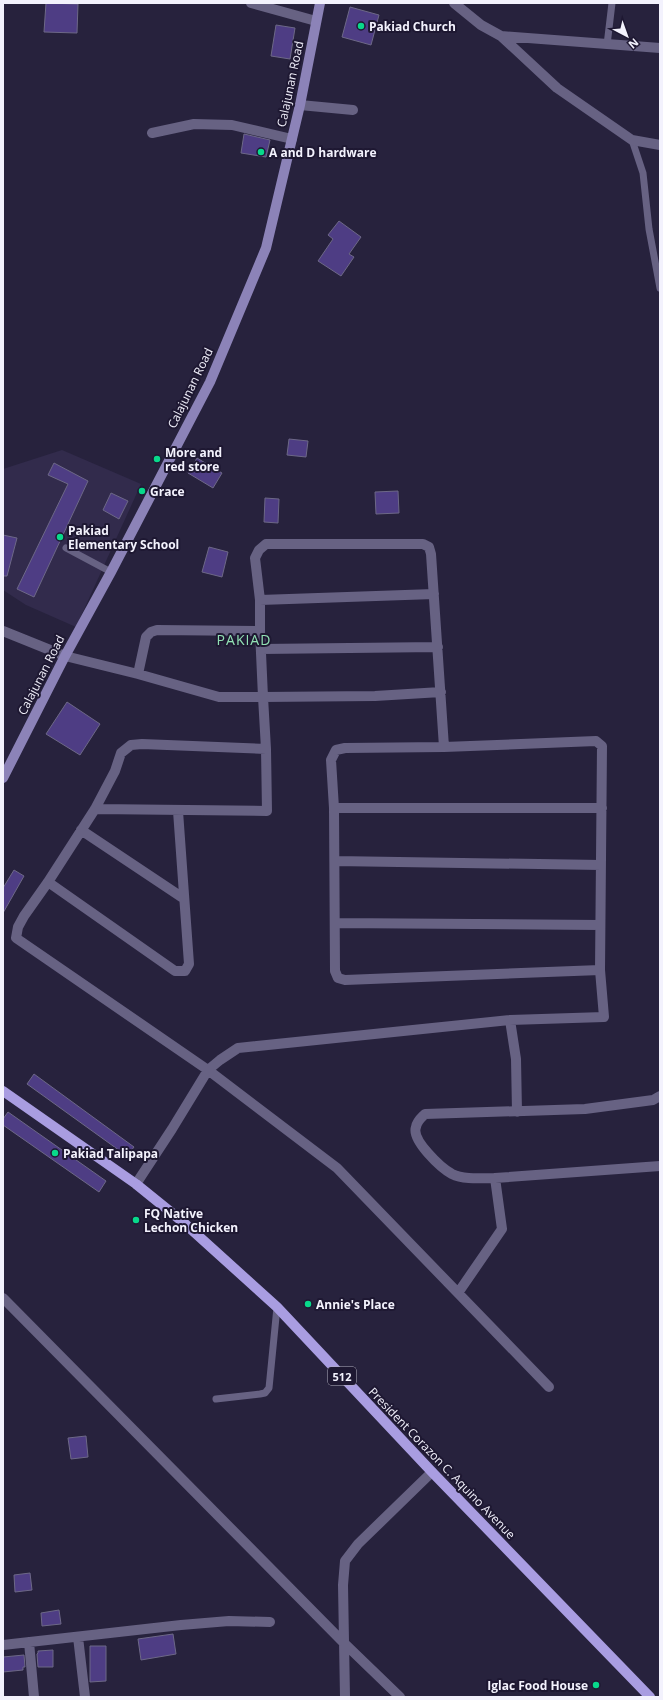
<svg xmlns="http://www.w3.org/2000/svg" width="663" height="1700" font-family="'Open Sans',sans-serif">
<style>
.built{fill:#322b4c}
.building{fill:#4e3d84;stroke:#6d6887}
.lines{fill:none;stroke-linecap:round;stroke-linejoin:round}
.service{stroke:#676283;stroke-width:7}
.minor{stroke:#676283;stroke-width:10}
.secondary{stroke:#8c83b8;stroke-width:10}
.primary{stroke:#a99de1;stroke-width:10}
.poi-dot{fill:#08d98b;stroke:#1e1832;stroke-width:1.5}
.labels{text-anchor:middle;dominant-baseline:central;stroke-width:4;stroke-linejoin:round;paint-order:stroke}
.shield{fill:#1e1832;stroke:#b3b1c0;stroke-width:1}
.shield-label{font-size:11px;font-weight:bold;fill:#f3f2fd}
.poi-label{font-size:12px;font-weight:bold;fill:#f3f2fd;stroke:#1e1832;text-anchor:start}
.street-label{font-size:12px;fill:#f3f2fd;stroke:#1e1832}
.quarter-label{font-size:14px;letter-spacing:1px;fill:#92e1b4;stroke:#1e1832}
</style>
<rect width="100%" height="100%" fill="#27223d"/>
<path class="built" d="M62 450 141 484 76 627 26 605 3 590V469Z"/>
<path class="building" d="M46 3 78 4 77 33 44 32Z
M350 7 379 15 371 45 342 37Z
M276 25 295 28 290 59 271 56Z
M244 134 270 140 266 157 241 153Z
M339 221 361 237 349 254 354 257 341 276 318 261 333 239 328 235Z
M289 439 308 441 306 457 287 455Z
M197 458 222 473 213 488 188 473Z
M54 463 88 481 34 597 17 589 68 484 48 475Z
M398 491 399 513 376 514 375 492Z
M111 493 128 501 119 519 103 510Z
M265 498 279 499 278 523 264 522Z
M3 535 17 538 7 576H3Z
M209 547 228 552 222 577 202 572Z
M67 702 100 724 80 755 46 734Z
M14 870 24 876 3 913V888Z
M34 1074 134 1147 127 1156 27 1084Z
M8 1112 106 1181 99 1192 3 1125V1119Z
M86 1436 88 1457 71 1459 68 1438Z
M30 1573 32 1590 15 1592 14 1575Z
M59 1610 61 1624 42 1626 41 1613Z
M173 1634 176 1654 141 1660 138 1639Z
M90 1646H106V1681L90 1682Z
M53 1650V1667H38L37 1654 38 1653V1651Z
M24 1655 25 1667H23V1670L3 1672V1657Z"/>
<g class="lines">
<path class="service" d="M607 45 612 3
M632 140 643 173 649 229 660 288
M66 548 111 572
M216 1399 260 1394 265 1393 269 1388 277 1307"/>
<path class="minor" d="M251 3 316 21
M454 3 481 25 501 36 557 88 632 140 660 145
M501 36 660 48
M300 105 353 110
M152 133 194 124 232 125 292 139
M260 600 434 594
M3 631 65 656 138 674 146 637 151 632 157 630 260 631V600L255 558 259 550 266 544H423L429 547 431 554 444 747
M261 649 438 647
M138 674 219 697H263L260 631
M266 749 263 697 375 696 441 692
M334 808H602
M95 809 267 811 266 749 142 744 131 745 121 753 115 771 95 809 48 882 24 916 18 927 16 938 208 1070 337 1168 549 1387
M81 830 183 898
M335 861 601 865
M48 882 175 971H185L189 964 178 811
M335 923 600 925
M510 1020 516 1059 517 1112
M660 1096 653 1100 585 1109 425 1114C421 1118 417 1121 416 1127 411 1140 441 1168 452 1174 464 1180 482 1178 495 1178L660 1166
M136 1184 172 1129 208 1070 220 1060 238 1048 510 1020 604 1017 600 970 602 746 596 741 444 747 345 748 336 750 331 760 334 808 335 971 338 978 345 980 600 970
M458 1293 502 1229 495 1178
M3 1298 343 1642 400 1697
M78 1637 85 1697
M29 1642 34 1697
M3 1645 181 1625 229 1621 270 1622
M345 1697 343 1585 345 1561 358 1544 432 1472"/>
<path class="secondary" d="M3 778 65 656 111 572 210 382 266 248 300 105 320 3"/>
<path class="primary" d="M3 1091 136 1184 183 1222 277 1307 432 1472 650 1697"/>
</g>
<g class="poi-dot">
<circle cx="361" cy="26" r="4"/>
<circle cx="261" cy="152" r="4"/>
<circle cx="157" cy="459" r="4"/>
<circle cx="142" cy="491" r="4"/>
<circle cx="60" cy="537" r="4"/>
<circle cx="55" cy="1153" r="4"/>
<circle cx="136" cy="1220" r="4"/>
<circle cx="308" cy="1304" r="4"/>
<circle cx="596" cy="1685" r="4"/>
</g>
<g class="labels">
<rect class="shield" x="328" y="1367" width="28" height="18" rx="3"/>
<g class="shield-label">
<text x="342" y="1376">512</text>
</g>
<g class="poi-label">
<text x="369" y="26">Pakiad Church</text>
<text x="269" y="152">A and D hardware</text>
<text x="165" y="452">More and<tspan x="165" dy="14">red store</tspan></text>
<text x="150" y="491">Grace</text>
<text x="68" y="530">Pakiad<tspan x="68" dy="14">Elementary School</tspan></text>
<text x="63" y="1153">Pakiad Talipapa</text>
<text x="144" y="1213">FQ Native<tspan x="144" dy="14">Lechon Chicken</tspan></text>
<text x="316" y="1304">Annie's Place</text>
<text x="588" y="1685" text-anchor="end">Iglac Food House</text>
</g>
<g class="street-label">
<text transform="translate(290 84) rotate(-78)">Calajunan Road</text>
<text transform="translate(190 388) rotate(-64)">Calajunan Road</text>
<text transform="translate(41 675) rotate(-63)">Calajunan Road</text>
<text transform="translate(442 1463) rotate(46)">President Corazon C. Aquino Avenue</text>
</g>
<g class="quarter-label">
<text x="244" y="639">PAKIAD</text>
</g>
</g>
<rect width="663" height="1700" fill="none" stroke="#f3f2fd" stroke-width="8"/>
<g transform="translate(627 36) rotate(139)" stroke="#1e1832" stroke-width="3" paint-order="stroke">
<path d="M0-3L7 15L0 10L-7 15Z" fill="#f3f2fd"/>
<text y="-6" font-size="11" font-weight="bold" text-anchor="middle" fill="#f3f2fd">N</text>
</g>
</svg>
